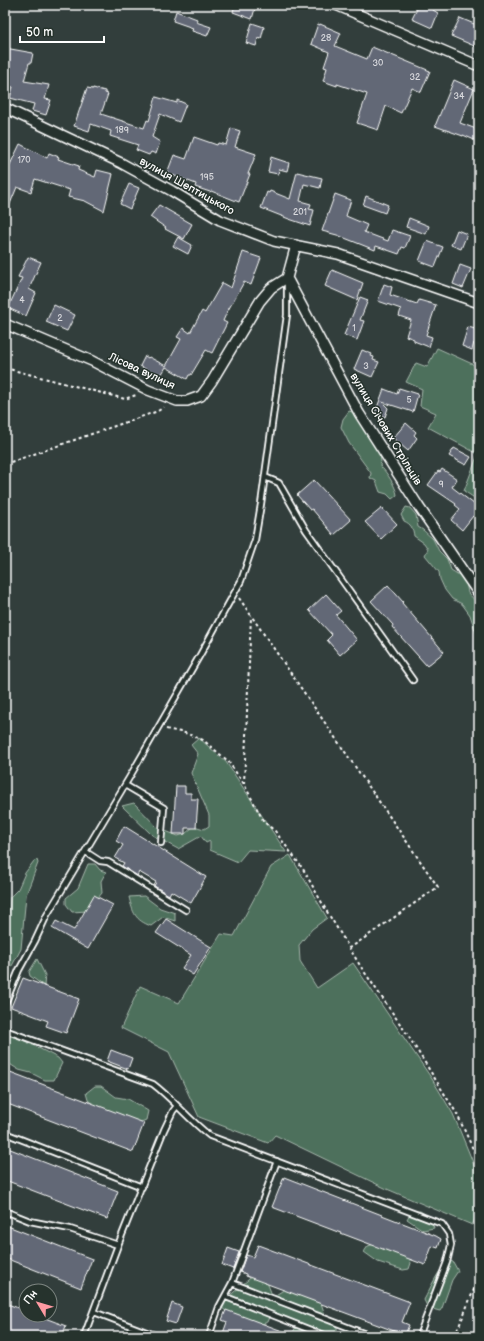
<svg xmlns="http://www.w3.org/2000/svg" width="484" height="1341" font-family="'Balsamiq Sans',sans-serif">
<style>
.green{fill:#4e705b;stroke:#a6b8ad}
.building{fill:#626876;stroke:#fff}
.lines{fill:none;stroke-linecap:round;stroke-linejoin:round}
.lane-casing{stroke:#fff;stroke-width:8}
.street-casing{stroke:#fff;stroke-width:12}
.path{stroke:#fff;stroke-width:2;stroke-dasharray:3 3;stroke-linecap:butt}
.lane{stroke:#26332d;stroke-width:4.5}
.street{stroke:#26332d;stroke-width:9}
.labels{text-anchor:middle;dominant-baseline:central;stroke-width:3;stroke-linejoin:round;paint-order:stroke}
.number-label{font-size:9px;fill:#d8d9dd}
.street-label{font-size:11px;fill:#fff;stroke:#26332d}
</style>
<rect width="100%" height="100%" fill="#323e3c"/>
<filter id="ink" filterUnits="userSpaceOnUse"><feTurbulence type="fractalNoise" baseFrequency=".025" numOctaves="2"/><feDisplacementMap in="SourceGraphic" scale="8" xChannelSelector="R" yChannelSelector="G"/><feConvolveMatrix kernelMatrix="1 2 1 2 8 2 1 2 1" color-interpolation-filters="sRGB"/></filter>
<g filter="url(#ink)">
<path class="green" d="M437 348 479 367V501L464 491 478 454 428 427 436 413 420 406 422 389 406 382 416 363 427 367Z
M349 411 355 413 364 428 380 455 381 461 380 466C387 472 396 487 397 495L392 499 387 494 380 492 376 481 370 478 371 473 349 443 341 427 343 419Z
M406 507 410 508 416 515 418 527 423 530 433 539 439 551 447 559 451 570 464 578 466 582 468 593 479 605V634L476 633 470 615 462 604 452 599 445 590 440 579 439 572 425 555 428 549 424 543 414 536C413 528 411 524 404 521L401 515Z
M199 738 226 762 286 852 248 850 238 862 210 850V841L206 843 201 836 178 849 152 835 122 806 134 803 158 828 178 836 185 834 194 826 204 829 209 826V815L191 773 198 754 191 745Z
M290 855 327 918 312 929 299 945 300 961 317 988 353 963 432 1079 453 1114 472 1160 479 1180V1212L472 1225 387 1189 275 1135 268 1143 199 1117 169 1052 121 1028 140 986 179 1003 221 934 234 936 271 867Z
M37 860 38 863 26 895 21 949 7 975 5 977V920L9 913 10 897 18 889 25 873 34 861Z
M88 864H95L100 870 106 872 101 881 102 893 87 911 72 912 66 904V898L78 888Z
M144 896 160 908 175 913V921L163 917 151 926C135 920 133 913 129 897Z
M37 959 45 975 44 986 30 976 29 972Z
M5 1034 13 1035 58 1058 62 1063 54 1080H45L31 1073 19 1070 5 1061Z
M95 1086H101L116 1097 128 1099 148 1111 146 1120 136 1124 96 1107 88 1100 86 1093Z
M420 1211 431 1218 434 1228 423 1230 407 1219 411 1212Z
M378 1243 409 1257 411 1263 409 1269 403 1270 378 1262 364 1252 368 1246Z
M450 1261 453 1262 458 1271 452 1280 442 1308 440 1311 428 1308 424 1300C430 1289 439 1267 450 1261Z
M255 1274 265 1277 272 1295 274 1296 295 1283 320 1300 325 1315 337 1322V1331L346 1336H322V1332L311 1336H293L292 1334 297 1325 281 1315 272 1312 268 1322 256 1326 235 1319 220 1306V1304Z"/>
<path class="building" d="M235 5H256L252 19 233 12Z
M419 5H435L433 10 438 13 432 28 412 19Z
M176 11 197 19 196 22 211 27 207 36 192 31 193 28 173 21Z
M460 18 479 26V48L451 36Z
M252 23 264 27 261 39 258 38 256 46 246 43Z
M318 24 320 25V24L341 33 335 46 367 59 372 47 430 71 421 92 412 88 401 113 386 106 378 130 357 123 367 94 337 84V86L323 81 327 68 324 67 329 52 311 44Z
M5 48 33 53 31 63H29L24 81 49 85 45 99 51 100 46 115 32 111 34 104 10 98 13 87 5 86Z
M454 80 474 89 460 123 479 130V142L463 135V136L435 126Z
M87 88 93 89V88L105 91V93L108 94 101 114 144 128 147 120 149 121 156 97 177 103V100L186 104 179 122 160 114 152 137 160 142 156 154 151 152 149 155 136 150 138 145 110 136 111 131 91 124 89 131 74 126Z
M231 128 240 131 235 147 256 154 248 174H250L239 202 211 191 210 192 195 187 196 184 167 173 174 155 186 159 194 137 217 145 218 143 226 145Z
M20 144 47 158 49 153 59 157 58 159 79 166 78 170 95 177 97 170 113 174 104 211 85 201 68 197 70 190 35 179 31 192 17 187 5 216V175Z
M271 157 289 163 287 171 279 169 278 174 268 172Z
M297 172 322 178 320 188 304 184 300 201 311 204 309 209 314 210 310 226 289 219 261 208 267 192 269 193 270 191 290 199Z
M129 184 139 188 130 209 120 204Z
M335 194 351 200 346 216 367 225 364 232 388 241 392 230 410 236 405 248 402 247 399 254 376 246 375 250 337 235 322 231Z
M366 196 388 205 385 213 363 205Z
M159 205 192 224 184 239 165 229 166 228 150 217Z
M409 218 429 226 426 234 406 227Z
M457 230 467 234 461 249 451 245Z
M178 237 192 245 188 254 173 246Z
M427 241 443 247 435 267 419 261Z
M243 252 261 258 251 285 244 282 227 312 223 321 227 323 212 353 206 350 191 375H189L187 379 166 367 160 377 140 366 145 356 148 358 149 357 166 366 181 339 177 337 183 328 190 333 202 311 205 313 222 283 231 288Z
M28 257 41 262 29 289 36 293 26 316 8 308 22 278 18 277Z
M460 265 471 269 463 288 453 284Z
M332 270 363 283 357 300 325 286Z
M384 284 392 287 390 295 417 304 419 300 436 305 426 335 432 337 429 347 414 341V339L406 336 411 320 399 316 401 309 378 301Z
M360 297 368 300 360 320 364 321 357 340 344 335Z
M54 305 75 315 67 331 46 322Z
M468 327 479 330V339L477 344 474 343 472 350 462 346Z
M362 350 372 354 371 356 374 357 373 360 379 362 372 377 354 369Z
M399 388 418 394 413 412 382 402 388 408 385 417 375 413 384 389 397 394Z
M406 423 416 432 414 435 417 438 408 451 393 438Z
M454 448 471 457 466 465 449 456Z
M442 469 457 479 452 487 479 508V519L473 516 462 530 451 520 460 509 455 505 456 504 428 485 438 471 440 472Z
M314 480 351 520 334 535 312 509 310 510 297 495Z
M382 508 397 524 381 539 365 522Z
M388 585 403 602 402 603 444 652 427 666 392 627 393 625 371 601Z
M326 594 341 611 336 615 357 640 340 655 327 640 332 635 309 610Z
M176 786H185V793H191V799H198L196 828H185V834H173Z
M124 826 206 877 191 903 171 891 169 895 154 886 156 882 139 872 137 876 122 866 124 863 115 858 123 845 116 841Z
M94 895 113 905 88 949 52 928 56 921 74 930Z
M166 919 211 947 193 975 182 968 191 955 156 933Z
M23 978 79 999 66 1033 46 1026 48 1021 11 1007Z
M111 1050 132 1058 128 1069 107 1061Z
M5 1070 144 1123 133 1152 5 1103Z
M5 1147 118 1191 107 1219 5 1180Z
M284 1177 436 1236 441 1239 438 1248 432 1246 425 1265 272 1207Z
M5 1225 92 1259 81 1288 5 1258Z
M258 1245 410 1302 402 1322 409 1325 405 1335 246 1276V1274L240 1272 246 1255 253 1257Z
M228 1248 239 1252 233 1269 222 1265Z
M5 1303 26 1311V1315H37L66 1326 62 1336H5Z
M172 1303 182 1307 176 1324 166 1321Z
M226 1310 293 1335 292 1336H222L227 1322 222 1320Z"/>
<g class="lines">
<defs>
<path id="lane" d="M265 477 279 483 306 530 413 680
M125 785 164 808 161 843
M86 852 100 861 108 862 186 910
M5 1004 19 970 35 941 47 915 129 778 200 655 241 581 255 540 261 504 287 315V281
M5 1030 153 1084C173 1099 189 1120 210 1136L442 1224 449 1234 451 1245 447 1262 419 1336
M5 1133 142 1187
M5 1211 30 1221 70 1229 118 1245
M232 1283 371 1336
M226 1297 326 1336
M94 1312 157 1336
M84 1336 118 1245 164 1130 173 1111 177 1106
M209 1336 219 1307 232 1283 277 1161"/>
<path id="street" d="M336 5 479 66
M5 108 121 163 172 191 220 220 274 241 338 254 479 303
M296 245 287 278 359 413 419 507 479 594
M5 324 92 361 148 390 177 401H187L201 396 212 381 260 301 271 288 287 278"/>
</defs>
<use href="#lane" class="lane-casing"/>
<use href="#street" class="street-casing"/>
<path class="path" d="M5 368 125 399 136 395
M5 464 158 411 164 407
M239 598 438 887 350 948
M166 729 185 733 203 740 228 761 244 784 264 822 275 831 303 869 326 910 361 967 407 1034 457 1114 479 1162
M244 784 251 616
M455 1336 479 1277"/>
<use href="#lane" class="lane"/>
<use href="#street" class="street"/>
</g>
</g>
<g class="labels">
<g class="number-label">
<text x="326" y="38">28</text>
<text x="378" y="63">30</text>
<text x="415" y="77">32</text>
<text x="459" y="96">34</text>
<text x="122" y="130">189</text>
<text x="24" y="160">170</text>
<text x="207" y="177">195</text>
<text x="300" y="212">201</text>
<text x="22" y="300">4</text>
<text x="60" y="318">2</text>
<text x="354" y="328">1</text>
<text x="366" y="366">3</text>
<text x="409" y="400">5</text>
<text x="441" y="484">9</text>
</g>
<g class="street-label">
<text transform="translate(187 186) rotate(29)">вулиця Шептицького</text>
<text transform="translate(142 371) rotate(25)">Лісова вулиця</text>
<text transform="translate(386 429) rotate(59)">вулиця Січових Стрільців</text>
</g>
</g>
<rect width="484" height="1341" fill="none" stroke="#26332d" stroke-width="20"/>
<rect x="10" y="10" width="464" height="1321" fill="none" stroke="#fff" stroke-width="1.5" filter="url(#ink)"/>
<g transform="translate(38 1303) rotate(308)"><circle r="19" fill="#26332d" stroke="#7d8581"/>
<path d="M0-3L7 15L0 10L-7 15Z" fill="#ff9aa2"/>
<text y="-6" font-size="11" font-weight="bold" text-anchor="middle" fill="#ffffff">Пн</text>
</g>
<path d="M20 36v6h84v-6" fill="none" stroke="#ffffff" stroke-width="2"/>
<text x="26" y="36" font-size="12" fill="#ffffff" stroke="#26332d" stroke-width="3" paint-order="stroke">50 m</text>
</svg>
